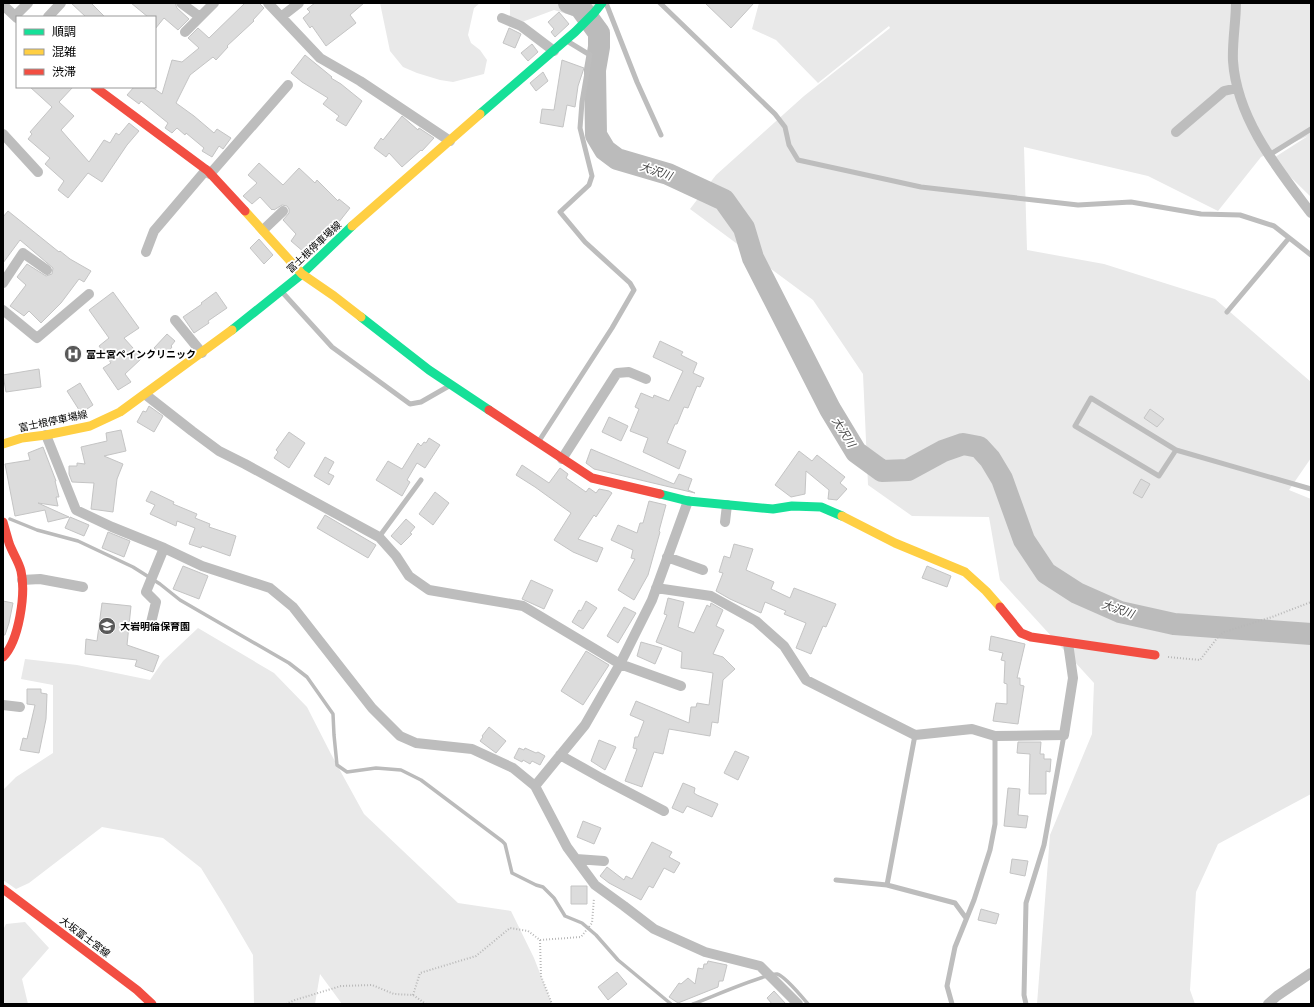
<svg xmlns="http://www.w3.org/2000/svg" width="1314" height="1007" font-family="'Archivo Narrow','Noto Sans JP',sans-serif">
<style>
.green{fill:#e9e9e9}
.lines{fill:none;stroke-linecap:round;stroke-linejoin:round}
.stream{stroke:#bbb;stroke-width:3.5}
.river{stroke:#bbb;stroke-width:22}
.building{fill:#dcdcdc;stroke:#c4c4c4}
.path{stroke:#b8b8b8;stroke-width:2;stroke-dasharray:1 2;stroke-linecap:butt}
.lane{stroke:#bdbdbd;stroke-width:5}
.street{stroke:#bdbdbd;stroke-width:10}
.fast{stroke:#16e098;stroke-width:9}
.slow{stroke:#ffcf43;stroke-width:9}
.jam{stroke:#f24e42;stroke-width:9}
.labels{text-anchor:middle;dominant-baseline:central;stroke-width:3.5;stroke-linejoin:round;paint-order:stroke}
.street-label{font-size:10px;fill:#000;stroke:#fff}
.poi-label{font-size:10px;font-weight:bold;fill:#000;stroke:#fff;text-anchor:start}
.water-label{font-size:11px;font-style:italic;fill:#3f3f3f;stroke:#fff}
</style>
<rect width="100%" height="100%" fill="#fff"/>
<path class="green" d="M380 3H480L474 8 468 35 471 43 480 50 487 60 484 74 453 82 440 80 417 73 403 67 390 51Z
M510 3H600L587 22 570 15 554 10 522 22 510 21Z
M759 3H1311V197L1272 159 1308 136 1261 157 1218 211 1148 176 1024 147 1027 250 1104 264 1215 299 1311 382V458L1289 490 1311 499V794L1218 844 1196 892 1190 990 1195 1004H1037L1050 835 1092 734 1094 683 1000 580 989 517 912 516 868 485 863 374 813 300 690 209 716 175 804 96 890 28 889 26 818 83 776 40 752 29Z
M198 628 274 673 307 707 331 754 364 814 458 903 511 911 534 958 552 1004H342L320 974 315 1004H254L253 955 225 907 201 868 163 838 102 827 29 883 16 889 3 880V790L16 777 53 753V685L21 679 25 659 77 665 150 680 163 661Z
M25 922 49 948 22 979 28 1004H3V930L6 924Z"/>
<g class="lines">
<path class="stream" d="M10 519 37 530 78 541 133 567 160 584 180 600 289 663 307 677 333 714 334 735 337 765 347 772 376 768 401 770 421 780 502 841 505 844 512 873 536 885 543 887 554 898 565 916 582 923 596 935 618 960 671 1004
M693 1004C707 999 766 973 777 974 785 976 802 997 808 1004"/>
<path class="river" d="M569 3 580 7 599 33V47L595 70 596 135 605 150 617 159 668 174 724 200 744 228 753 258 830 409 856 452 882 471 908 470 943 451 963 444 979 447 990 459 1002 479 1024 540 1046 573 1077 593 1120 612 1174 624 1311 634"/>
</g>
<path class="building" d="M71 3H91L105 17H86Z
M131 3H175L177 8 189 19 178 30 164 18 155 29V17H148Z
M245 3H259L264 8 253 20 254 21 227 46 228 47 216 60 213 57 190 75 176 103 194 116 214 133 217 129 231 138 223 149 219 146 212 157 202 151 204 148 186 133 185 135 177 128 172 133 165 128 168 123 141 101 139 104 127 95 134 87H152L162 94 172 60 182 62 199 48 188 38 198 28 209 38Z
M315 3H364L350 15 356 23 326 46 312 26 310 28 303 18 310 12 307 9Z
M705 3H754L731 28Z
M559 12 569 24 555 37 551 32 554 29 548 22Z
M509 28 521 34 515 48 503 43Z
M532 44 538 52 528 61 521 53Z
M305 55 332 77 331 78 341 84 362 101 346 126 336 120 339 116 323 104 328 98 302 82 291 73Z
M562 60 584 68 578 86 575 107 567 105 563 127 540 123 542 109 554 110Z
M543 72 548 81 536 91 530 83Z
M30 87H73L59 102 74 116 61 130 89 162 104 140 110 143 116 133 119 135 129 123 139 131 127 145 102 182 88 173 68 198 58 190 64 181 45 164 50 158 28 139 32 134 30 132 52 107Z
M402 116 418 130 419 128 434 138 422 151 421 150 402 167 389 153 386 157 374 148 381 138 383 140Z
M259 163 283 185 299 168 315 183 317 180 338 201 339 199 350 208 335 227 336 229 326 238 321 234 305 253 291 241 296 234 283 220 289 213V209L287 206 282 205 274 210 273 209 272 210 260 197 252 204 243 196 257 183 248 175Z
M8 211 59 252 60 251 70 259 91 271 84 282 79 279 61 303 41 323 29 311 24 316 10 306 26 285 17 277 27 264 46 276 52 274 53 268 20 240 3 263V217Z
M259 239 273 255 264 264 250 248Z
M113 292 139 328 124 338 142 358 125 374 131 382 118 390 103 368 111 363 99 346 109 338 89 310Z
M216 292 227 308 208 321 209 323 194 333 183 317 202 304 201 303Z
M167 334 175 341 171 346 172 347 164 357 154 348Z
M660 341 683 352 681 355 697 363 693 373 704 378 700 387 697 386 688 408 684 407 677 424H675L667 443 686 451 679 469 643 452 648 438 630 431 639 409 635 407 641 393 653 398 654 395 669 401 683 371 653 357Z
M39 369 41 387 6 392 3 375Z
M80 383 93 405 81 413 67 391Z
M149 406 163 416 154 432 137 422 143 411 146 412Z
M1150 409 1164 419 1157 427 1144 418Z
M609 417 628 426 621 441 602 432Z
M121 430 126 451 104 456 123 464 117 479 113 512 91 509 94 483 72 482 69 474V466H77V463L85 464 81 447 107 441 106 433Z
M289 432 305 443 289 468 274 458 278 452 276 450Z
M429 438 440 445 425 468 417 463 407 480 410 482 402 496 376 480 388 461 402 469 418 443 421 446 424 442 426 443Z
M43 447 56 481H55L59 497H56L58 506 38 503 69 517 48 522 45 510 15 516 5 464 30 460 28 453Z
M591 449 674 484 679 474 692 479 688 490 695 493 594 469 586 463Z
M799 451 812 461 817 455 845 477 840 483 847 489 837 500 828 499 829 490 806 471 805 494 791 497 775 485Z
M325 457 334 462 328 473 334 476 329 485 314 476Z
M522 465 549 483 560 468 568 474 566 478 586 492 589 488 596 493 599 489 609 491 612 493 596 517 594 515 578 539 603 548 597 562 573 552 554 540 571 513 535 487 516 475Z
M1141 479 1150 484 1142 498 1133 493Z
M151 491 174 502 173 504 197 514 195 518 210 524 209 527 236 536 230 556 202 546 201 548 189 544 195 528 177 521 176 526 150 514 155 505 146 501Z
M435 492 449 503 433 525 419 514Z
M649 501 666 505 659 531 660 532 648 575 634 600 618 590 635 559 631 558 633 550 611 540 618 525 637 533 640 523H643Z
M325 515 376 545 368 558 317 528Z
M70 517 89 525 84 536 65 528Z
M406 519 415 527 410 533 412 534 401 545 391 536Z
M108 532 130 541 124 557 102 548Z
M734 544 753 549 746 570 774 582 771 589 790 598 794 588 836 604 826 627 823 626 811 654 796 648 806 623 784 614 786 611 765 602 761 613 730 599 716 591 723 573 719 572 724 556 730 558Z
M183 566 208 576 199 599 173 589Z
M927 566 951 576 947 587 922 578Z
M531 580 553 590 544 609 522 599Z
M668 598 684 602 678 627 694 633 707 605 710 607 711 603 723 610 716 626 724 630 713 654 723 657 735 669 723 680 718 723 712 722 710 736 669 729 663 754 654 752 642 787 625 781 637 749 633 748 635 737H638L644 721 630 715 636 701 689 723 691 707H696L697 703 709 705 713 673 696 670 681 668 682 652 656 642 667 615 664 614Z
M3 601 13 603 9 623 5 635H3Z
M586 601 597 608 583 629 572 622 579 610 581 611Z
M102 603 131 606 127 645 159 656 153 672 135 666 137 660 85 654 86 639 97 641Z
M624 607 636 613 618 643 607 636Z
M991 636 1025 644 1017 678H1020V685L1024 686 1018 724 993 721 996 703 1007 704V684L1004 683 1005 661 1001 660 1003 653 989 650Z
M641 642 662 648 655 664 637 656Z
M586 651 609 665 583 705 561 691Z
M27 689H41V693L47 694 46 719 39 753 20 750 23 738 27 739 35 705 27 704Z
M489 727 506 741 496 753 480 741 483 737 482 736Z
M599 740 616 747 605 770 591 761Z
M1018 742H1041L1040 754H1044V759H1051L1050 772 1046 771V794H1029L1030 754 1017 753Z
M519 748 524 750 525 748 536 753 538 752 545 756 540 765 532 761 530 764 523 760 522 762 514 758Z
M735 751 749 757 738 780 724 773Z
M683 783 695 788 694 793 697 795 718 804 712 817 687 806 683 813 672 808Z
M1008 788 1020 789 1018 815 1028 816 1026 828 1004 826Z
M583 821 601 828 594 844 577 837Z
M652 842 672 852 669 857 680 863 674 873 664 868 653 888 649 886 641 900 609 883 600 876 607 867 624 880 626 876 632 879Z
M1012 859 1028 861 1025 876 1010 873Z
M571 886H587V904H571Z
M981 909 999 914 996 924 978 920Z
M708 961 727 965 723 981H719L718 987 678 1003 669 997 679 983 681 984 688 978 695 984 698 968 703 969 704 964H707Z
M617 972 627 984 608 1000 598 987Z
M774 991 786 1004H772L767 998Z"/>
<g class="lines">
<path class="path" d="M1168 657 1200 660 1218 637 1224 632 1272 617 1311 602
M540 940 541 976 552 1004
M413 995 420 973 476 956 510 928 528 931 540 940 581 937 592 923 594 898
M286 1004 295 1000 341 986 372 985 394 994 413 995 426 1004"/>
<path class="lane" d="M606 3 637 82 661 135
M660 3 775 114 785 127 789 145 798 160 921 187 1078 205 1131 202 1201 214 1240 215 1274 226 1311 255
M1269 155 1311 129
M283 293 332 347 410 404 421 402 449 386
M1227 312 1289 238
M539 441 612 328 634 290 630 283 585 242 560 212 589 185 592 176 580 128 582 102 590 55 567 41
M1176 450 1159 476 1075 426 1091 398 1176 450 1311 489
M379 537 421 480
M915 735 887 885 955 903 966 918
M836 880 887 885
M952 1004 947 986 955 947 974 900 990 850 995 824V736
M1026 1004 1024 995 1026 903 1044 845 1064 735"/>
<path class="street" d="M181 3 200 17
M268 3 320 58 360 81 450 141
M1236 3C1236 21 1232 43 1233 61 1237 119 1277 168 1311 213
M3 5 17 18
M15 16 28 3
M48 17 61 3
M281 17 299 3
M502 18 521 26 554 51
M185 32 214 3
M1176 132 1224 91 1237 88
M3 134 38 172
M210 174 288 85
M263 230 283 211
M146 252 154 231 206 170
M3 283 23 253 47 270
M3 310 37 338 89 294
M175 320 202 353
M146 395 192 431 219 451 245 464 379 537 396 556 409 576 429 590 523 606 620 664 681 686
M46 435 76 510 112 527 164 548 202 566 270 588 293 607 372 708 400 736 416 743 472 749 513 768 535 786 567 847 595 885 624 906 654 929 705 952 760 966 798 1004
M562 459 617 373 629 372 646 379
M725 522 727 505
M667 557 703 570
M22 580 40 579 83 587
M656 588 711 596 756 621 784 646 806 680 915 735 972 729 995 736 1064 735 1073 678 1068 643
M150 627 156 602 146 592 164 548
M3 705 20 707
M560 755 601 778 664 811
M535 786 585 725 620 664 652 600 688 501
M576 859 604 861
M1268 1004 1277 996 1311 973"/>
<path class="fast" d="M480 114 575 32 594 13 602 3
M361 317 429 370 489 410
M232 330 302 274 352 226
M660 494 688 501 773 509 792 506 821 507 842 516"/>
<path class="slow" d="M245 211 302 274 334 296 361 317
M352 226 480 114
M3 444 22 438 46 435 90 426 120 412 232 330
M842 516 895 543 965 572 986 591 1000 607"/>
<path class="jam" d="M95 87 208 171 245 211
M489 410 592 478 660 494
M3 522C5 529 7 536 9 543 12 552 19 562 21 571 26 594 19 641 3 657
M1000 607 1021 633 1031 637 1155 655
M3 889 137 990 152 1004"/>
</g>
<defs>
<symbol id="hospital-disc" viewBox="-11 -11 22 22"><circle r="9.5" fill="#595959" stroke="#fff"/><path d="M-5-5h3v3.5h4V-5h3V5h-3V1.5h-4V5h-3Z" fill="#fff"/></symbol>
<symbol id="school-disc" viewBox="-11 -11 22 22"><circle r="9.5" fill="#595959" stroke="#fff"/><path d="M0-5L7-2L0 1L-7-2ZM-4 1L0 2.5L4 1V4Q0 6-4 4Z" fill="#fff"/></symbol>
</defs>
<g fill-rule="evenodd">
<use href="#hospital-disc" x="63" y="344" width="20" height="20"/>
<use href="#school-disc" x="97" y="616" width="20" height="20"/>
</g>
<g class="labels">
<g class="street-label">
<text transform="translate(314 247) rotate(-43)">富士根停車場線</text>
<text transform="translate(53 421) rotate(-12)">富士根停車場線</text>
<text transform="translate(85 937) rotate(37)">大坂富士宮線</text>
</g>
<g class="poi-label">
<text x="86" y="354">富士宮ペインクリニック</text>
<text x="120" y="626">大岩明倫保育園</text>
</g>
<g class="water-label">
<text transform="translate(656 171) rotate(19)">大沢川</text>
<text transform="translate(844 432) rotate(58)">大沢川</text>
<text transform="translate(1118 609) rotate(19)">大沢川</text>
</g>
</g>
<rect width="1314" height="1007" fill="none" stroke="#000000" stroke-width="8"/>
<rect x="16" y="16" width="140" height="72" fill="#ffffff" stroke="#999999"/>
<rect x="24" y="29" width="20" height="6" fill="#16e098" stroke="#999999"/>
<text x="52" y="36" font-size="12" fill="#000000">順調</text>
<rect x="24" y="49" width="20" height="6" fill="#ffcf43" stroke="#999999"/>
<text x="52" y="56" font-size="12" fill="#000000">混雑</text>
<rect x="24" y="69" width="20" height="6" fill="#f24e42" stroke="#999999"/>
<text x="52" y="76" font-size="12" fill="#000000">渋滞</text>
</svg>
